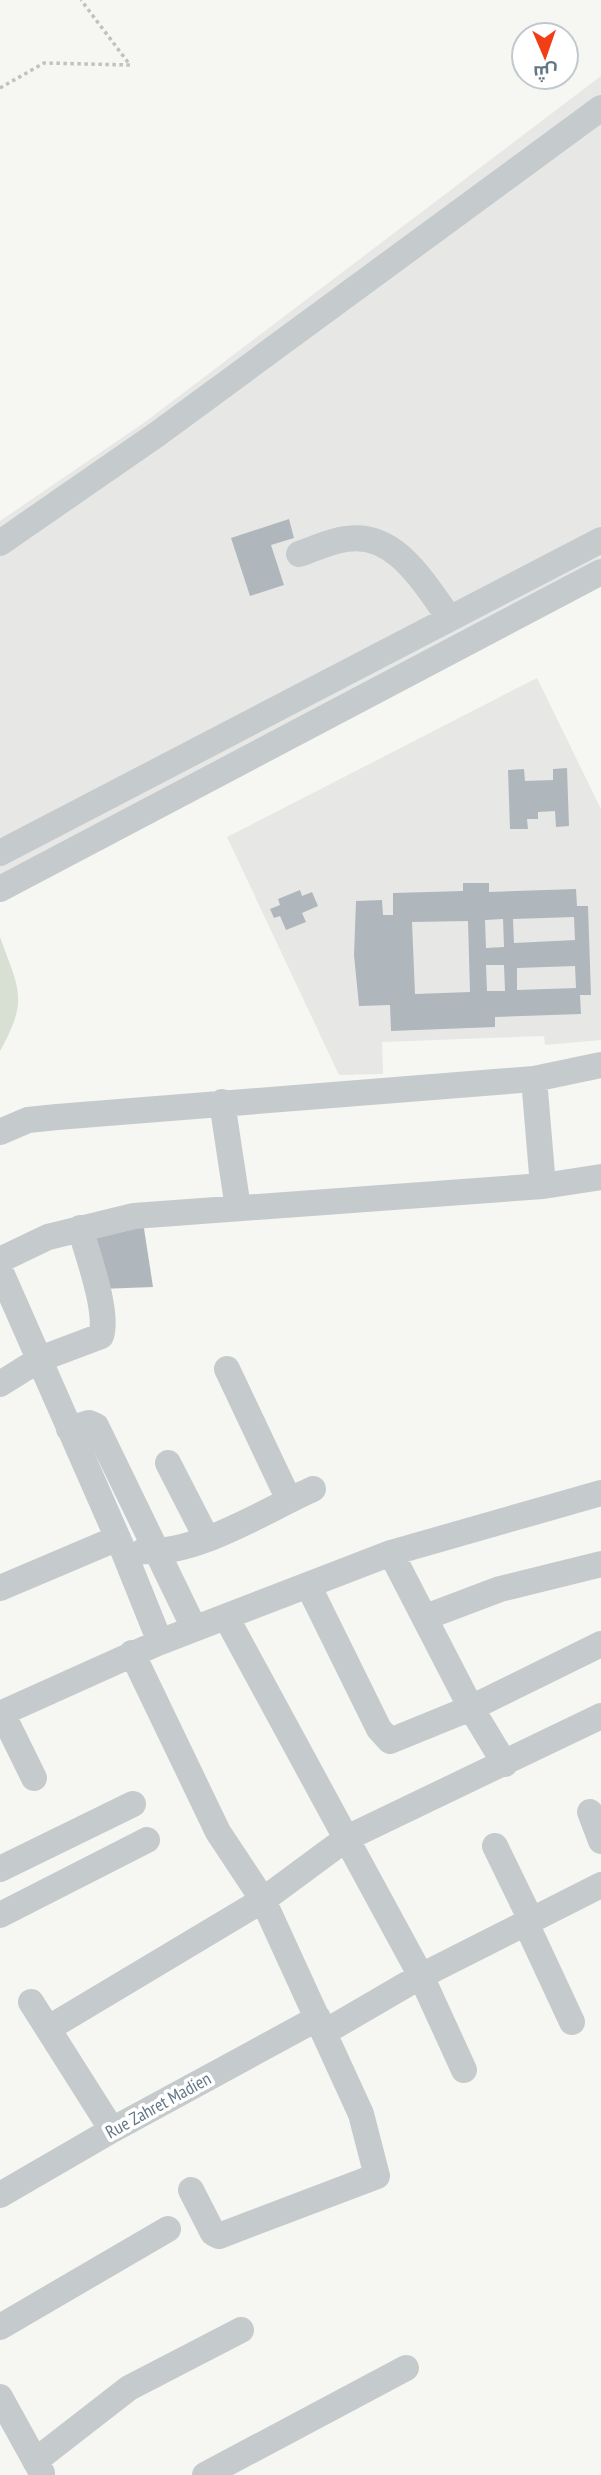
<svg xmlns="http://www.w3.org/2000/svg" width="601" height="2475" font-family="'PT Sans Narrow',Cairo,sans-serif">
<style>
.built{fill:#e7e8e6}
.green{fill:#d8dfd3}
.building{fill:#afb7bc;fill-rule:evenodd}
.lines{fill:none;stroke-linecap:round;stroke-linejoin:round}
.path{stroke:#bfc1c3;stroke-width:3.5;stroke-dasharray:3.5 3.5;stroke-linecap:butt}
.minor{stroke:#c5cacc;stroke-width:26}
.labels{text-anchor:middle;dominant-baseline:central;stroke-width:7;stroke-linejoin:round;paint-order:stroke}
.street-label{font-size:18px;fill:#637886;stroke:#fff}
</style>
<rect width="100%" height="100%" fill="#f6f6f2"/>
<path class="built" d="M601 76V563L0 877V521L145 422Z
M537 678 601 809V1040L545 1045 544 1036 382 1042 383 1074 339 1075 227 837Z"/>
<path class="green" d="M0 937C19 990 29 999 0 1051Z"/>
<path class="building" d="M289 519 294 538 271 545 284 585 250 596 231 538Z
M567 768 569 826 556 827 555 811 538 812V819H527L528 829H510L508 770 524 769 525 781 553 780V769Z
M463 883H489V892L576 889 577 906H588L591 995H580L581 1014 495 1017V1027L391 1031 390 1005 359 1006 354 955 356 901 382 900 383 915H393V893L463 891ZM574 917 575 940 514 943 513 919ZM503 919 504 947 486 948 485 920ZM468 921 470 992 415 994 412 922ZM486 965H504L505 991H487ZM575 966 576 988 517 990V968Z
M300 890 302 896 312 892 318 906 302 913 306 922 286 930 280 916 274 918 270 909 280 905 278 899Z
M143 1222 153 1287 100 1289 85 1229Z"/>
<g class="lines">
<path class="path" d="M0 88 44 63 130 65 81 0"/>
<path class="minor" d="M0 543 156 435 601 108
M299 554C314 549 330 541 346 539 396 531 423 583 449 617
M0 853 601 540
M0 889 601 572
M534 1079 543 1186
M222 1102 238 1208
M0 1132 28 1120 57 1117 534 1079 601 1065
M0 1260 48 1237 134 1216 543 1186 601 1177
M0 1270 123 1550 160 1642
M227 1369 289 1500
M0 1384 40 1359 101 1336C109 1312 87 1253 80 1228
M69 1429 89 1423 96 1426 194 1628
M168 1463 207 1539
M143 1551C197 1555 264 1511 313 1489
M391 1553 471 1708 505 1764
M309 1587 379 1729 390 1741 471 1708 601 1644
M0 1588 118 1538
M226 1617 421 1976 464 2070
M426 1617 500 1589 601 1564
M132 1653 218 1832 263 1900 361 2114 377 2176 219 2236 213 2233 191 2190
M2 1713 34 1778
M0 1714 160 1642 391 1553 601 1493
M590 1812 601 1841
M495 1846 530 1918
M0 1869 133 1804
M0 1915 147 1840
M525 1921 572 2022
M31 2002 112 2130
M49 2028 263 1900 347 1838 601 1716
M325 2032 421 1976 601 1885
M0 2195 112 2130 318 2018
M0 2327 168 2229
M0 2397 42 2473
M35 2461 129 2388 241 2330
M205 2475 406 2368"/>
</g>
<g class="labels">
<g class="street-label">
<text transform="translate(158 2105) rotate(-29)">Rue Zahret Madien</text>
</g>
</g>
<g transform="translate(545 56) rotate(178)"><circle r="33" fill="#ffffff" stroke="#c1c9cf" stroke-width="2"/>
<path d="M0-5L12 26L0 18L-12 26Z" fill="#f13e17"/>
<text y="-10" font-size="19" font-weight="bold" text-anchor="middle" fill="#637886">ش</text>
</g>
</svg>
